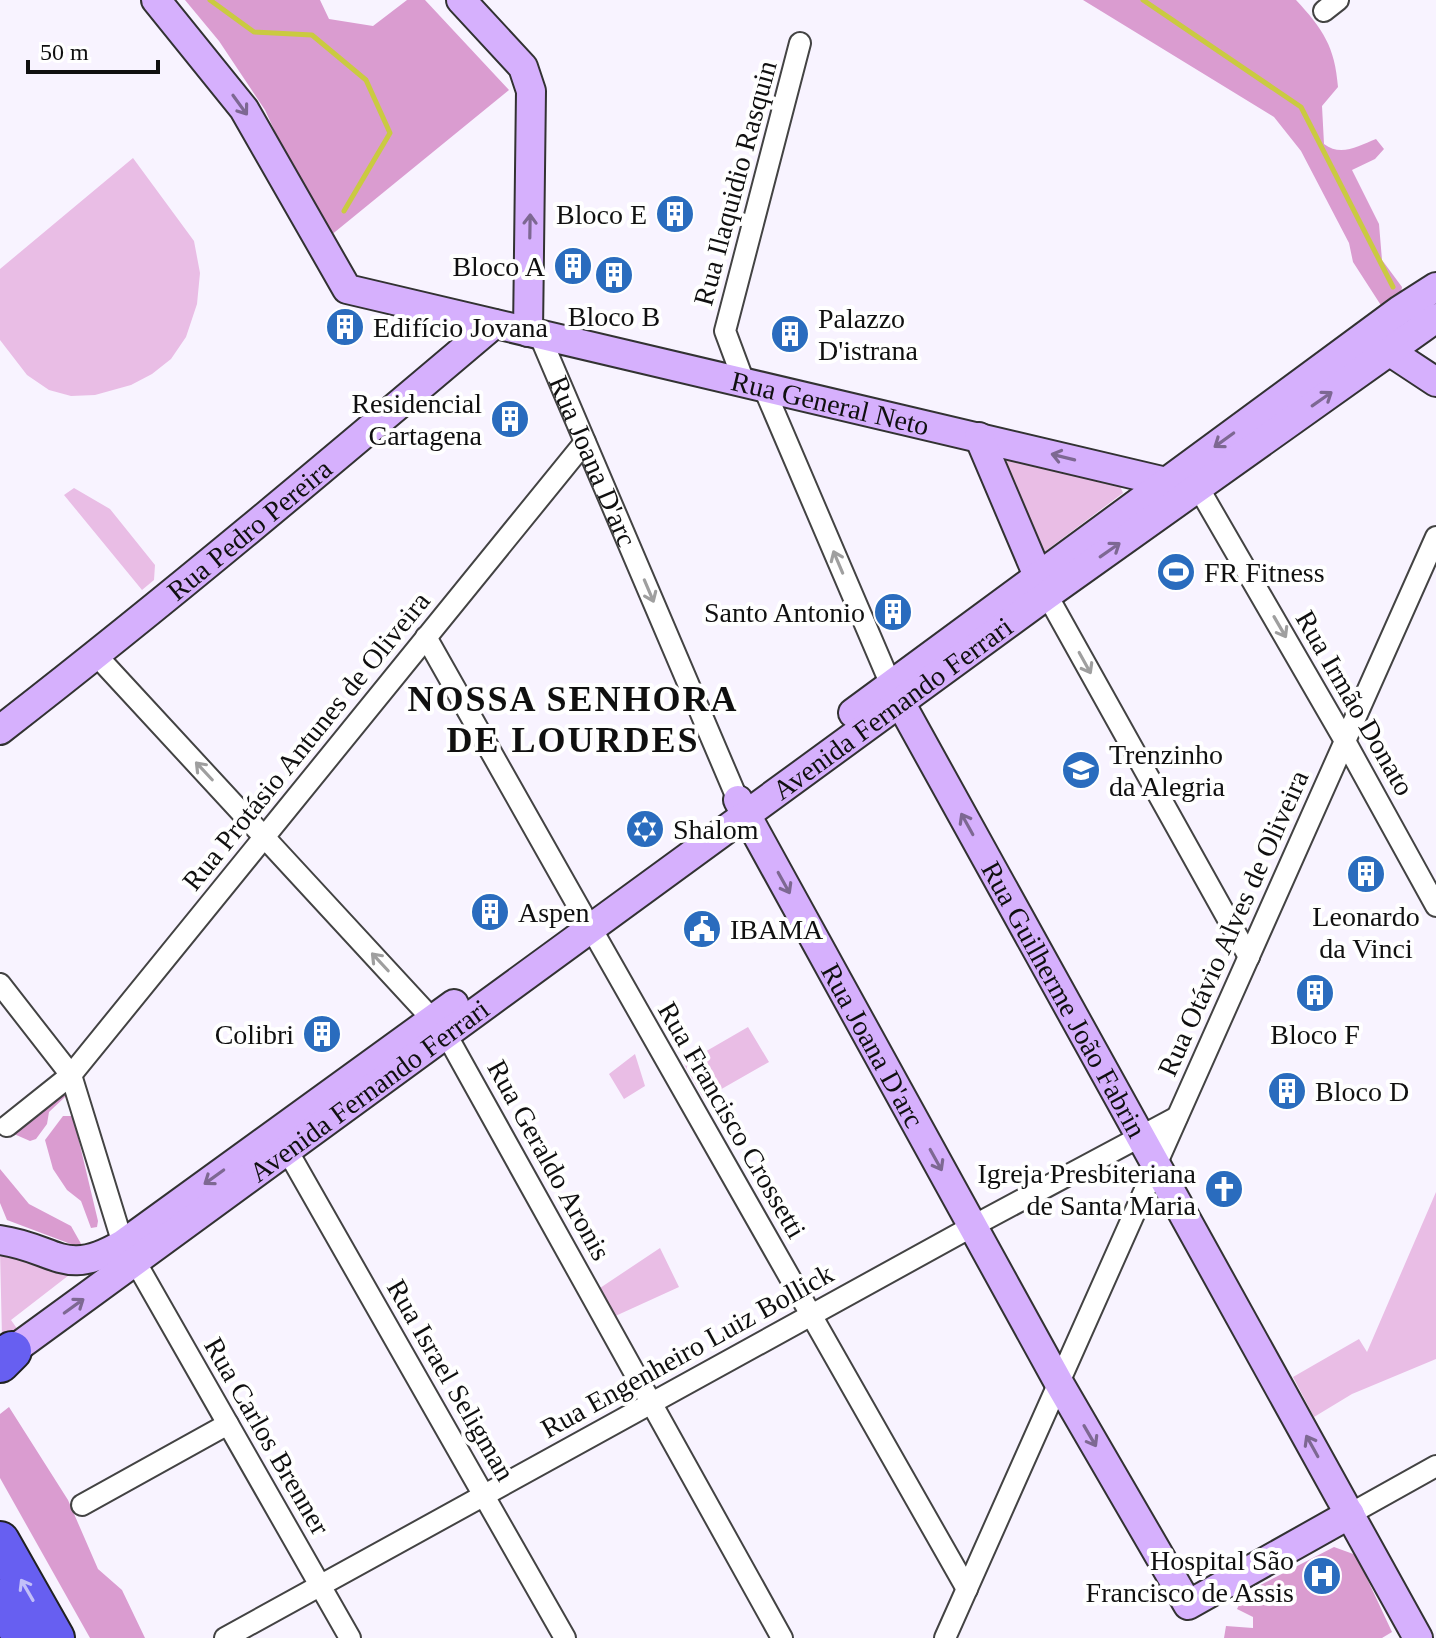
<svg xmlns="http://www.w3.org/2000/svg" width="1436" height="1638" font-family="'Times New Roman',serif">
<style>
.green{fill:#e9bde5}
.forest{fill:#da9cd0}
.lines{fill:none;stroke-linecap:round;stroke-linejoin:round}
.stream{stroke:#caca41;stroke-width:5}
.street-casing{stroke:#434343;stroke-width:24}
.secondary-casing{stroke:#323232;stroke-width:32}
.highway-casing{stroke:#212121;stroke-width:42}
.street{stroke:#fff;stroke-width:20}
.secondary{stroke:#d6b0fd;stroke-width:28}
.highway{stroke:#675ff1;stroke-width:38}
.oneway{stroke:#7d6892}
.oneway2{stroke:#9f9f9f}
.oneway3{stroke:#c2bff9}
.labels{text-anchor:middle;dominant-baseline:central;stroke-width:8;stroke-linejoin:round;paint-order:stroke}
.street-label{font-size:28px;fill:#101010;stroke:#fff}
.poi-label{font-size:28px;fill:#101010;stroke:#fff;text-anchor:start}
.district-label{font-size:36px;font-weight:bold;letter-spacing:2px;fill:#101010;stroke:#fff}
</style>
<rect width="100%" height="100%" fill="#f8f3ff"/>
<path class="green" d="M133 158 194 241 200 273 197 304 186 337 171 359 152 374 131 385 95 395 71 396 49 390 27 375 0 340V269Z
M1007 457 1118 481 1123 493 1043 553 1038 548 1007 467Z
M74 488 110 509 155 565 154 580 142 590 64 495Z
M748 1027 769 1062 704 1099 684 1064Z
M635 1054 645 1086 624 1099 609 1074Z
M1436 1192V1359L1352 1394 1314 1417 1293 1377 1359 1339 1367 1352Z
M660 1248 679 1287 611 1318 594 1292Z
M0 1251 99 1269 91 1275 73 1272 11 1320 18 1330 13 1336 2 1337Z"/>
<path class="forest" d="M185 0H320L329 19 373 26 407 0H425L509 90 330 236 305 197 265 110 219 41Z
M1083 0H1296C1323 29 1335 47 1338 87L1322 106 1324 144C1341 157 1358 146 1376 139L1384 149 1375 159 1352 170 1379 224 1382 260 1402 287 1400 300 1384 310 1353 262 1349 243 1301 151 1274 117Z
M66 1090V1096L49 1112 47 1124 36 1139 30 1141 14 1134 23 1124Z
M63 1116H73L98 1221 97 1227 91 1228 81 1201 67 1190 53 1169 45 1140Z
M0 1169 29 1204 71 1226 84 1249 7 1220 0 1203Z
M9 1407 68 1500 98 1569 122 1590 145 1638H90L0 1478V1414Z
M1334 1547 1356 1555 1392 1632 1382 1638H1224L1226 1626 1253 1628V1617L1237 1609 1245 1593Z"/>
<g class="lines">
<path class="stream" d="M210 0 254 32 312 35 366 80 390 133 344 211
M1143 0 1301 107 1393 287"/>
<defs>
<g id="street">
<path d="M1324 11 1338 0"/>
<path id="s1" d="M539 334 737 798"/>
<path d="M744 382 725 331 800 43"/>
<path d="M763 386 891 685"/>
<path d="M1198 487 1345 741 1436 906"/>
<path d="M1047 595 1249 957"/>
<path d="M426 637 582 913"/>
<path d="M96 655 446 1034 782 1638"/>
<path d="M591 928 967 1589"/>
<path d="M0 984 71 1075 123 1244"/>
<path d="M7 1126 71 1075 585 442"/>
<path d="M287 1150 565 1638"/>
<path d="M135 1261 350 1638"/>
<path d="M82 1505 228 1424"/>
<path d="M1350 1514 1436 1466"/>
<path d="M225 1638 973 1226 1177 1117"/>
<path d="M945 1638 1436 537"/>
</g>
<g id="secondary">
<path id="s2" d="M156 0 244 109 347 289 1166 482"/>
<path d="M461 0 523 67 531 91 528 332"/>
<path d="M1389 351 1436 382"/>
<path d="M979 437 1044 590"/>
<path id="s3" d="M891 686 1418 1638"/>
<path d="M853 713 1400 310 1436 287"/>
<path id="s4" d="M0 730C169 599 331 462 494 324"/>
<path id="s5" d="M738 800 1059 1383 1188 1605 1350 1514"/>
<path d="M0 1240C57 1248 63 1279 123 1244L454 1004"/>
<path id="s6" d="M0 1350 12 1351 1047 595 1436 318"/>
</g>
<path id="highway" d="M0 1363 12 1351
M0 1541 55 1638
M0 1599 23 1638"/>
</defs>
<use href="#street" class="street-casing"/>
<use href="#secondary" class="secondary-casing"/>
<use href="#highway" class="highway-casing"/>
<use href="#street" class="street"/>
<use href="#secondary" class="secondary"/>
<use href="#highway" class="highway"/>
</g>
<defs><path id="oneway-shaft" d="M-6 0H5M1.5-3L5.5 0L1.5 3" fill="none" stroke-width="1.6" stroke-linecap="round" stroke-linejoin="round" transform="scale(2)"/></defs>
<g class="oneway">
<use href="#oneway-shaft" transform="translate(240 105) rotate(54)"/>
<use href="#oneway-shaft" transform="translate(530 226) rotate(-89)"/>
<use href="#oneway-shaft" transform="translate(1322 399) rotate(-35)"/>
<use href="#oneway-shaft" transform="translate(1224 440) rotate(144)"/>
<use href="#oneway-shaft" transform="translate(1063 457) rotate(-166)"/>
<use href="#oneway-shaft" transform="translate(1110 550) rotate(-35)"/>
<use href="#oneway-shaft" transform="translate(967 824) rotate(-119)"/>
<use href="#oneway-shaft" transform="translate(784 883) rotate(61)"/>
<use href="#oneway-shaft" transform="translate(936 1160) rotate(61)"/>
<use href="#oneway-shaft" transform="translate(214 1177) rotate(144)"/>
<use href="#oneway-shaft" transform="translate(74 1306) rotate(-36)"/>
<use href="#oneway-shaft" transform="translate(1090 1436) rotate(60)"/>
<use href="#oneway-shaft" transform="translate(1312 1446) rotate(-119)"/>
</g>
<g class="oneway2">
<use href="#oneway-shaft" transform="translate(838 562) rotate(-113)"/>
<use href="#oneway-shaft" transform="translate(649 591) rotate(67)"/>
<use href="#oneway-shaft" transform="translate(1280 627) rotate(60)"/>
<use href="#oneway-shaft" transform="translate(1085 663) rotate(61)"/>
<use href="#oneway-shaft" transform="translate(204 771) rotate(-133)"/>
<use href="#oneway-shaft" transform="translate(380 962) rotate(-133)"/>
</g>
<use class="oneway3" href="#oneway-shaft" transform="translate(27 1590) rotate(-120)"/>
<defs>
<symbol id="building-disc" viewBox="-11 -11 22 22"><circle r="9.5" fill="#2a6cbe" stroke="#fff"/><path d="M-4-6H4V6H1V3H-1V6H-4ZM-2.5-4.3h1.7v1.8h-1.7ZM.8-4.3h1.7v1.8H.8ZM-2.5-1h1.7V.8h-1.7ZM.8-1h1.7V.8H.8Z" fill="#fff"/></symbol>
<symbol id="stadium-disc" viewBox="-11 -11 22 22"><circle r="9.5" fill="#2a6cbe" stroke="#fff"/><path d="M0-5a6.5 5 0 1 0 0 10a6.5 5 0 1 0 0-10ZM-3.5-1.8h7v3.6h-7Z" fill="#fff"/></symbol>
<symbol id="school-disc" viewBox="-11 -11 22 22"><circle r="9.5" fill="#2a6cbe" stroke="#fff"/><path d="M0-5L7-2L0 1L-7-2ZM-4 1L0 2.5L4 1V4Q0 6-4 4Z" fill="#fff"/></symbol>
<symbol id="synagogue-disc" viewBox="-11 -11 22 22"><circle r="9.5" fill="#2a6cbe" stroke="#fff"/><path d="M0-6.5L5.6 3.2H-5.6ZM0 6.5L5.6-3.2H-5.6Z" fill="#fff"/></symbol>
<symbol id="civic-disc" viewBox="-11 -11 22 22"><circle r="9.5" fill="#2a6cbe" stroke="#fff"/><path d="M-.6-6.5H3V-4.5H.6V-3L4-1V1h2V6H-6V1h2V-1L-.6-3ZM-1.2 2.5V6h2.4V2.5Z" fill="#fff"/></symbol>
<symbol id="church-disc" viewBox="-11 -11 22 22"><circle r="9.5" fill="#2a6cbe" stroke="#fff"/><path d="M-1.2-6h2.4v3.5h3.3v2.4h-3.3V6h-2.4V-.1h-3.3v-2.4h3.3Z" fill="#fff"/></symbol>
<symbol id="hospital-disc" viewBox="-11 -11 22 22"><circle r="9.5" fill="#2a6cbe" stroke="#fff"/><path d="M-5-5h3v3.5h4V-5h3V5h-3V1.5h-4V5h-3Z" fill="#fff"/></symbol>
</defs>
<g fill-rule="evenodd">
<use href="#building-disc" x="653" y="192" width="44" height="44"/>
<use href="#building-disc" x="551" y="244" width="44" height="44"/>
<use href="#building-disc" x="592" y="253" width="44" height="44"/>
<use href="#building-disc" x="323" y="305" width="44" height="44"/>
<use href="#building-disc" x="768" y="312" width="44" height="44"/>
<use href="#building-disc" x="488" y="397" width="44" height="44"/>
<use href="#stadium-disc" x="1154" y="550" width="44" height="44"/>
<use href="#building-disc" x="871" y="590" width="44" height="44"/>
<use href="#school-disc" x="1059" y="748" width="44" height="44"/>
<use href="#synagogue-disc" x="623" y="807" width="44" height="44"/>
<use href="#building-disc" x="1344" y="852" width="44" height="44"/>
<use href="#building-disc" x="468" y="890" width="44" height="44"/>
<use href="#civic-disc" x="680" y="907" width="44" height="44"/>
<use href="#building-disc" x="1293" y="971" width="44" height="44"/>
<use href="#building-disc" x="300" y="1012" width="44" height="44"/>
<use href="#building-disc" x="1265" y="1069" width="44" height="44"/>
<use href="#church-disc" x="1202" y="1167" width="44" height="44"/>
<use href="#hospital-disc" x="1300" y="1554" width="44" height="44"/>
</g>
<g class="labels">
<g class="street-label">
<text transform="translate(735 183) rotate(-75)">Rua Ilaquidio Rasquin</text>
<text stroke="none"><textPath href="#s2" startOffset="844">Rua General Neto</textPath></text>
<text stroke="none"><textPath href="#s1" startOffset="138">Rua Joana D'arc</textPath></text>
<text stroke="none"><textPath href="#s4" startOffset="320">Rua Pedro Pereira</textPath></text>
<text transform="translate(1355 703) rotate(60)">Rua Irmão Donato</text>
<text stroke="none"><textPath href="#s6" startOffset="1102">Avenida Fernando Ferrari</textPath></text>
<text transform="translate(306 741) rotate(-51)">Rua Protásio Antunes de Oliveira</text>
<text transform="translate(1233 923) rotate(-66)">Rua Otávio Alves de Oliveira</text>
<text stroke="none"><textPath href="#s3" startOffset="358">Rua Guilherme João Fabrin</textPath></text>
<text stroke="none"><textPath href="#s5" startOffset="280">Rua Joana D'arc</textPath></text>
<text stroke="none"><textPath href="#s6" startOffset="454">Avenida Fernando Ferrari</textPath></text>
<text transform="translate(732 1120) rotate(60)">Rua Francisco Crossetti</text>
<text transform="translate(549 1160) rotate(61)">Rua Geraldo Aronis</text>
<text transform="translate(687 1351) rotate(-29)">Rua Engenheiro Luiz Bollick</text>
<text transform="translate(451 1380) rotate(60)">Rua Israel Seligman</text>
<text transform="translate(267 1436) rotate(60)">Rua Carlos Brenner</text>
</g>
<g class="poi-label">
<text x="647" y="214" text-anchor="end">Bloco E</text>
<text x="545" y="266" text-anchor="end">Bloco A</text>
<text x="614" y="316" text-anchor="middle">Bloco B</text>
<text x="818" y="318">Palazzo<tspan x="818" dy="32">D'istrana</tspan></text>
<text x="373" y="327">Edifício Jovana</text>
<text x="482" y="403" text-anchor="end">Residencial<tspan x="482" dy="32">Cartagena</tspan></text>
<text x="1204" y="572">FR Fitness</text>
<text x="865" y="612" text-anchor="end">Santo Antonio</text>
<text x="1109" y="754">Trenzinho<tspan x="1109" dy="32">da Alegria</tspan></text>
<text x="673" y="829">Shalom</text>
<text x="518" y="912">Aspen</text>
<text x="1366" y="916" text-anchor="middle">Leonardo<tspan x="1366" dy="32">da Vinci</tspan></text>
<text x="730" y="929">IBAMA</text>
<text x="294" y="1034" text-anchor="end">Colibri</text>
<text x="1315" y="1034" text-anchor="middle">Bloco F</text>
<text x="1315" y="1091">Bloco D</text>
<text x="1196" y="1173" text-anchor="end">Igreja Presbiteriana<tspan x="1196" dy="32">de Santa Maria</tspan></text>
<text x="1294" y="1560" text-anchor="end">Hospital São<tspan x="1294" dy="32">Francisco de Assis</tspan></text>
</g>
<g class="district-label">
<text x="573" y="699">NOSSA SENHORA<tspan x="573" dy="41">DE LOURDES</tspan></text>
</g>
</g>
<path d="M28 60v12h130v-12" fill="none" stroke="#101010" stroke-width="4"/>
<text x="40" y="60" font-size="24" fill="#101010" stroke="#ffffff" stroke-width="6" paint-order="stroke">50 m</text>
</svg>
